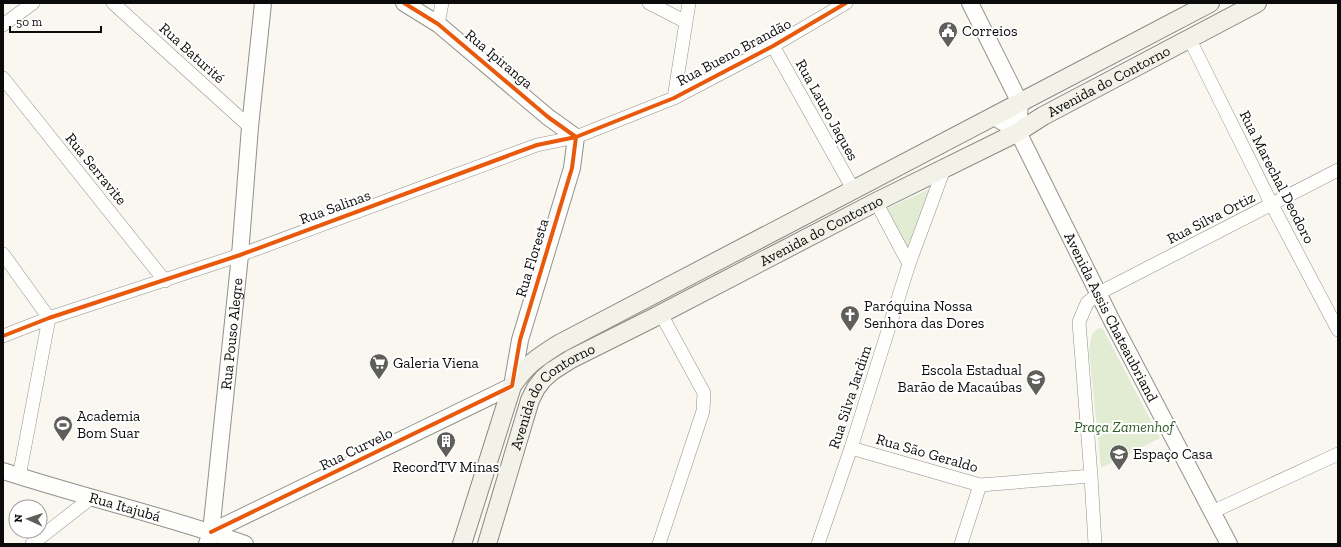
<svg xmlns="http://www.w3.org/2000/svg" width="1341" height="547" font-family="'Zilla Slab',serif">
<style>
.green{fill:#e1ecd2}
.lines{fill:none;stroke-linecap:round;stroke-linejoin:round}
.minor-casing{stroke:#92918e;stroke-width:14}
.tertiary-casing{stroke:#92918e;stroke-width:18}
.secondary-casing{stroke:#898885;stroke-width:20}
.minor{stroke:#fefefd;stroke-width:13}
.tertiary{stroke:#fefefd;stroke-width:16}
.secondary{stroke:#f3f2e9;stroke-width:18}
.cycleway-casing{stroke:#fff;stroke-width:6}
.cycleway{stroke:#e8590c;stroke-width:4}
.labels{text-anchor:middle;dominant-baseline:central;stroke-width:4;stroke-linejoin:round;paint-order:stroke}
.poi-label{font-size:15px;fill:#0b0b0b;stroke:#fff;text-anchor:start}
.street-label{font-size:15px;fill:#0b0b0b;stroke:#fff}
.park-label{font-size:15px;font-style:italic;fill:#2d5b24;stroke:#fff}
</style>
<rect width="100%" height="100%" fill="#f9f7f0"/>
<path class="green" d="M932 188 909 253 886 209Z
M1099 328 1103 329 1160 438 1101 468 1089 350 1092 334Z"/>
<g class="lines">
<defs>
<path id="minor" d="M113 3 250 127
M649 3 686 22
M438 24 442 3
M3 25 33 3
M1189 38 1272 205 1338 330
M773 46 853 189
M3 78 165 281
M674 98 689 3
M876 202 909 264
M3 254 49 318 19 477
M3 336 49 318 240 255 537 145 576 137 674 98 773 46 846 3
M851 448 980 485 1091 476
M1212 512 1338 454
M32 544 91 498
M659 544 703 411 704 393 661 314
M818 544 851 448 909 264 944 169
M961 544 980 485
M1095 544 1091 476 1079 322 1087 303 1099 293 1338 170"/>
<g id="tertiary">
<path id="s1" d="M970 3 1020 103 1018 132 1112 321 1229 544"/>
<path d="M993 116 1018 132"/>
<path id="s2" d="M3 471C83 497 166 516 245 544"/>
<path d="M211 532 512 386 520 340 572 168 576 137 548 117 438 24 404 3"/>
<path id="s3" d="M207 544 211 532 240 255 250 127 263 3"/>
</g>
<g id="secondary">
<path d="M462 544 512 386C527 364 537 358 559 344L1210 3"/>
<path id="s4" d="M487 544 530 400 536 388 543 379 552 371 571 359 653 318 876 202 1018 132 1043 116 1257 3"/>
</g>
</defs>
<use href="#minor" class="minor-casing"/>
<use href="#tertiary" class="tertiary-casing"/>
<use href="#secondary" class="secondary-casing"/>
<use href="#minor" class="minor"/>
<use href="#tertiary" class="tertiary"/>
<use href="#secondary" class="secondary"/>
<defs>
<path id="cycleway" d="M3 336 49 318 240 255 537 145 576 137 674 98 773 46 846 3
M211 532 512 386 520 340 572 168 576 137 548 117 438 24 404 3"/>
</defs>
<use href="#cycleway" class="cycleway-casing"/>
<use href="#cycleway" class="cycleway"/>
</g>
<defs>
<symbol id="civic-pin" viewBox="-11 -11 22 30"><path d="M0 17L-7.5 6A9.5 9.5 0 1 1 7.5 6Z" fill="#5e5e5b" stroke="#fff"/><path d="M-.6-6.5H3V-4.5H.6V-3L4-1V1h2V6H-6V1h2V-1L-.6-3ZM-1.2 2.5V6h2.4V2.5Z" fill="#fff"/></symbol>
<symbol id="church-pin" viewBox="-11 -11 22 30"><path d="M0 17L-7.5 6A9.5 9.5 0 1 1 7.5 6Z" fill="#5e5e5b" stroke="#fff"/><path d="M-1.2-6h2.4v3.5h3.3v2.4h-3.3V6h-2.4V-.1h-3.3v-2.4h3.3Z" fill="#fff"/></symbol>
<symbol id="supermarket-pin" viewBox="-11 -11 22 30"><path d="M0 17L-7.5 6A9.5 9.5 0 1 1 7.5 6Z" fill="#5e5e5b" stroke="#fff"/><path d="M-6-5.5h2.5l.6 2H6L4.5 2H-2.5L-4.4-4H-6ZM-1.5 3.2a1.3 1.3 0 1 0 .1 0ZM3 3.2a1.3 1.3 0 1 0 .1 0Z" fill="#fff"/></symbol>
<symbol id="school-pin" viewBox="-11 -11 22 30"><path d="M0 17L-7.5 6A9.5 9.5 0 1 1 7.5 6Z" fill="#5e5e5b" stroke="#fff"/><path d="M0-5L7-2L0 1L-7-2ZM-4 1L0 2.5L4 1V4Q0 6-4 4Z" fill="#fff"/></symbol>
<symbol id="stadium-pin" viewBox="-11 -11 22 30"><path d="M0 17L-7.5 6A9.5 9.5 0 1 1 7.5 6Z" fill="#5e5e5b" stroke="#fff"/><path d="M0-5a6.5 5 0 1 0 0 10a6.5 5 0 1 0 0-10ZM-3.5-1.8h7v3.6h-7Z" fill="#fff"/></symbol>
<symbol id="building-pin" viewBox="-11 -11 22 30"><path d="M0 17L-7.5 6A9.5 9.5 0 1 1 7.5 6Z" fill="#5e5e5b" stroke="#fff"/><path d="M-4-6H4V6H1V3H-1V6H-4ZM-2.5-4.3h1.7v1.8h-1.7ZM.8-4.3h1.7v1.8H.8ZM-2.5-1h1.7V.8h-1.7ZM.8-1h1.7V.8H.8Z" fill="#fff"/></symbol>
</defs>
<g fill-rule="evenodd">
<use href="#civic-pin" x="937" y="20" width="22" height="30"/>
<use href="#church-pin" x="839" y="304" width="22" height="30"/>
<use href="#supermarket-pin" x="368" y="352" width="22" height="30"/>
<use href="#school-pin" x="1025" y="368" width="22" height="30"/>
<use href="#stadium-pin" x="52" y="414" width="22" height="30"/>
<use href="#building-pin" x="435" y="430" width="22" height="30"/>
<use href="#school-pin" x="1108" y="443" width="22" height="30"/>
</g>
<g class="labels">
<g class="poi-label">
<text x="962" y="31">Correios</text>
<text x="864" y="306">Paróquina Nossa<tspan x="864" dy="17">Senhora das Dores</tspan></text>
<text x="393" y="363">Galeria Viena</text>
<text x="1022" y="370" text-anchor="end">Escola Estadual<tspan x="1022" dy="17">Barão de Macaúbas</tspan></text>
<text x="77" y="416">Academia<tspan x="77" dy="17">Bom Suar</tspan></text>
<text x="1133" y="454">Espaço Casa</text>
<text x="446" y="467" text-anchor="middle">RecordTV Minas</text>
</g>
<g class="street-label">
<text transform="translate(734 52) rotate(-28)">Rua Bueno Brandão</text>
<text transform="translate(192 53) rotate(42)">Rua Baturité</text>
<text transform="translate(499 59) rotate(40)">Rua Ipiranga</text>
<text stroke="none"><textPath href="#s4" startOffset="815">Avenida do Contorno</textPath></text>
<text transform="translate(827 110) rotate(61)">Rua Lauro Jaques</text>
<text transform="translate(96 169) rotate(51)">Rua Serravite</text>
<text transform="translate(1277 177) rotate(63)">Rua Marechal Deodoro</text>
<text transform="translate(335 207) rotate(-20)">Rua Salinas</text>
<text transform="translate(1211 218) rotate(-27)">Rua Silva Ortiz</text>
<text stroke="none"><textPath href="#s4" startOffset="491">Avenida do Contorno</textPath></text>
<text transform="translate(532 258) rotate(-73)">Rua Floresta</text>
<text stroke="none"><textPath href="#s1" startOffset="348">Avenida Assis Chateaubriand</textPath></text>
<text stroke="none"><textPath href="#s3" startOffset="212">Rua Pouso Alegre</textPath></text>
<text transform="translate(850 397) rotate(-72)">Rua Silva Jardim</text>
<text stroke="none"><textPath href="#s4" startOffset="167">Avenida do Contorno</textPath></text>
<text transform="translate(356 449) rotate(-26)">Rua Curvelo</text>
<text transform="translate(927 453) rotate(16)">Rua São Geraldo</text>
<text stroke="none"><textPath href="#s2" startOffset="127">Rua Itajubá</textPath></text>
</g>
<g class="park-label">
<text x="1124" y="427">Praça Zamenhof</text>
</g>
</g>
<rect width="1341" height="547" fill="none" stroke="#0b0b0b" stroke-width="8"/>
<g transform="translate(28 519) rotate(273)"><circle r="19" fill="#ffffff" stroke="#9d9d9d"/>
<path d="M0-3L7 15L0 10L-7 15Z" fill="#5e5e5b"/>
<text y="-6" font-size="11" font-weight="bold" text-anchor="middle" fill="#0b0b0b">N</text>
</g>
<path d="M10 26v6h91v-6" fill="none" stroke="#0b0b0b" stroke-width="2"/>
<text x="16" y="26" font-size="12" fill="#0b0b0b" stroke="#ffffff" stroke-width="3" paint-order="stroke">50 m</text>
</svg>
